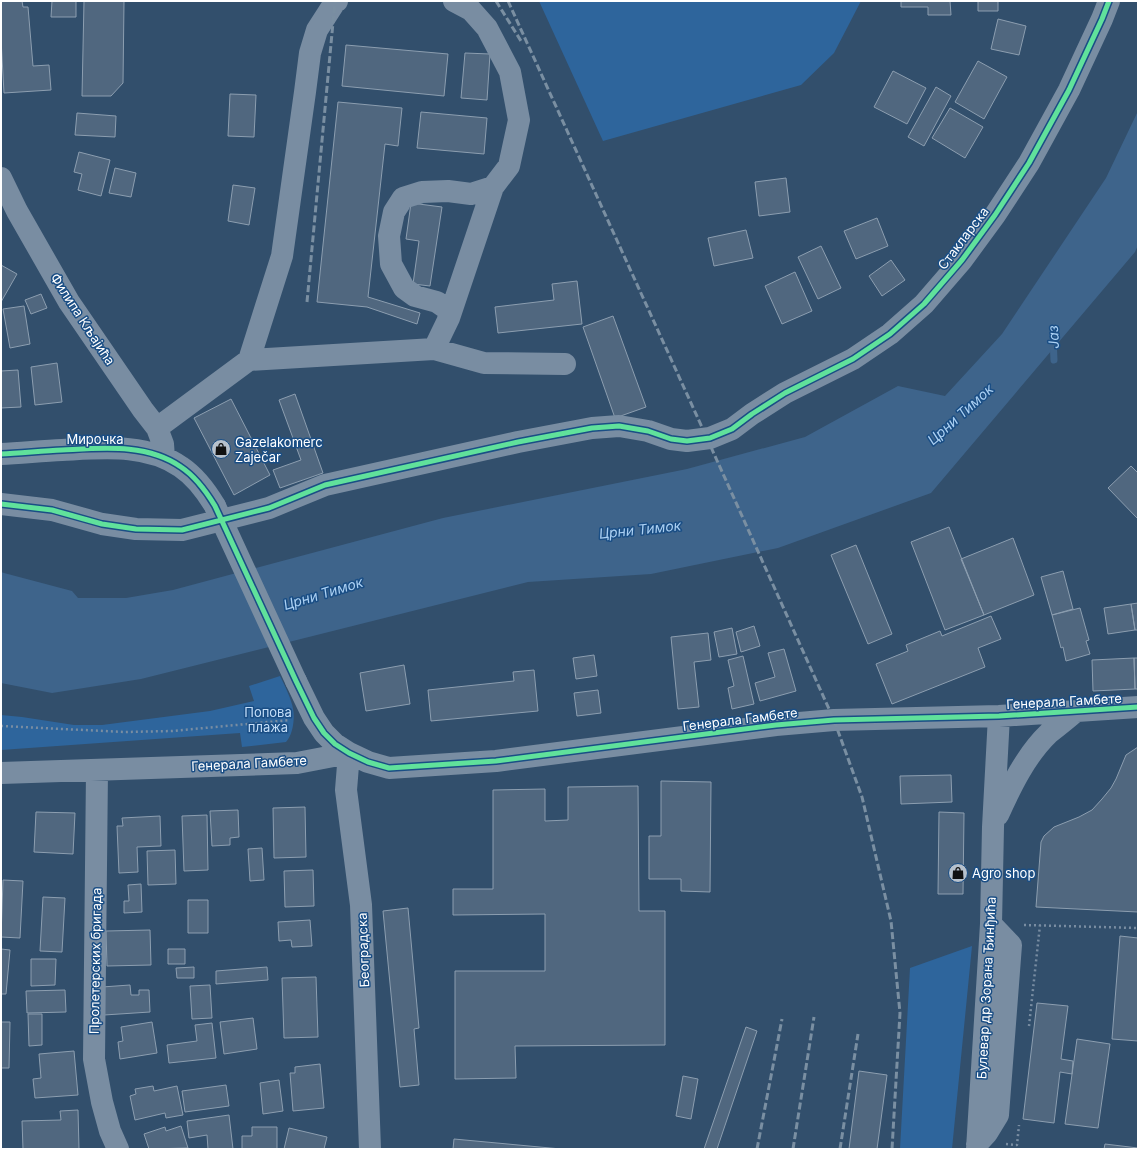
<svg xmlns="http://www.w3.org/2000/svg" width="1139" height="1150" font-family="Inter,sans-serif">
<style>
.green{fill:#2e659c}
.water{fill:#3e648b}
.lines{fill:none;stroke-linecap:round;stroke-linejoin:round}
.stream{stroke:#3e648b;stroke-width:7}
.building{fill:#50677f;stroke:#8c9eb0}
.path{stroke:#798da2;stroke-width:2.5;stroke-dasharray:2 3;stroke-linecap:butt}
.minor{stroke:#798da2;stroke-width:22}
.rail{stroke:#7a8fa2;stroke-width:3;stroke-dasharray:7 3;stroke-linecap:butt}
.minor-bridge{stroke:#798da2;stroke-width:22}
.cycleway-casing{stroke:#1a4e85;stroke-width:8}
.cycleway{stroke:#60e19b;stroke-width:5}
.labels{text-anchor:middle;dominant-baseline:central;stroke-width:3;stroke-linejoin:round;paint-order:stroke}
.street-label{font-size:13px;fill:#fff;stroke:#1a4e85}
.poi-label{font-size:13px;fill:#fff;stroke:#1a4e85;text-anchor:start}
.park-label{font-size:13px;fill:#c5dff9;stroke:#1a4e85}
.water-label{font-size:14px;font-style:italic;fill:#abd0f3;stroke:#1a4e85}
</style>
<rect width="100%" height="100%" fill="#324f6c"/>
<path class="green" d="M539 1H861L834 53 801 85 603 141Z
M280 676C284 684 292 700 293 709 295 718 293 735 286 742L242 747 240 733 1 750V715L22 717 74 725H102L210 711 254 701 249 686Z
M972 946 952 1149H900L910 968Z"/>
<path class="water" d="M1138 111V245L1135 252 931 493 778 548 651 574 528 582 141 679 52 693 1 683V572L4 573 72 591 78 598H126L173 590 443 518 687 469 805 437 898 386 945 396 1002 334 1106 178Z"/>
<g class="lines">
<path class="stream" d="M1053 338 1054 360"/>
</g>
<path class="building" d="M1 1H22L23 7H28L33 66 49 65 51 90 4 93 1 39Z
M52 1H76V17H51Z
M84 1H124L123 83 111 96H82Z
M901 1H950L951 15H928V7H901Z
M978 1H998V11H978Z
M998 19 1026 26 1019 55 991 49Z
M346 45 448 54 444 96 342 86Z
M465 53 490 54 487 100 461 98Z
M978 61 1007 77 984 119 955 102Z
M893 71 926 88 907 124 874 107Z
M936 87 951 96 924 146 908 137Z
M230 94 256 95 254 137 228 136Z
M338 102 402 108 398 146 385 144 368 297 420 313 417 324 367 307 317 302Z
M950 108 983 127 965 158 932 138Z
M421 112 487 118 484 154 417 148Z
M77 113 116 116 115 137 75 135Z
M79 152 110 160 101 196 78 190 82 174 74 172Z
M115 168 136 173 131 197 109 193Z
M786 178 790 212 759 216 755 182Z
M233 185 255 188 249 225 228 221Z
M411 203 442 207 430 286 413 284 419 241 406 239Z
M877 218 888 246 856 259 844 231Z
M746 230 753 258 714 266 708 238Z
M821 246 841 288 818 299 798 257Z
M891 260 905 280 882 296 869 276Z
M1 265 17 274 1 302Z
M795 272 812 311 782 324 765 286Z
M577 281 582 324 498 333 495 307 554 300 552 284Z
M41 294 47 308 31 314 25 300Z
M24 306 30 344 10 348 3 309Z
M613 316 646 407 615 418 583 327Z
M57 363 62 402 35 405 31 367Z
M18 370 21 407 1 408V371Z
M295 394 323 473 280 488 273 470 301 460 279 400Z
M231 399 270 475 234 495 194 418Z
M1131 466 1138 473V519L1108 488Z
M949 527 984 615 945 630 911 542Z
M1013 538 1034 595 984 615 961 559Z
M856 545 892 634 868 644 831 555Z
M1063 571 1073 609 1052 615 1041 577Z
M1138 603V630H1135L1131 604Z
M1131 604 1135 630 1108 634 1104 608Z
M1080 608 1089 640 1086 641 1090 654 1066 661 1063 647 1061 648 1052 615Z
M991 616 1001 639 978 648 985 667 892 704 876 664 908 651 906 645 940 631 942 636Z
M754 626 760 646 741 652 736 632Z
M732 628 737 654 719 657 714 632Z
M708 633 711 660 694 662 699 707 678 709 671 637Z
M784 649 796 691 760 701 755 683 775 677 768 653Z
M594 655 597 676 576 679 573 658Z
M743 656 754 704 732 709 728 688 734 686 728 660Z
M1134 658 1135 689 1093 691 1092 660Z
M1134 658H1138V689H1135Z
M404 665 410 704 366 711 360 673Z
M534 670 538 711 431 721 428 690 514 681 513 672Z
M598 690 601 713 577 716 574 693Z
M1138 747V912L1036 907 1041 842 1044 836 1054 827 1079 817 1092 810 1102 799 1111 788 1116 779 1126 755Z
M951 775 952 802 901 804 900 776Z
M661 781 711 782 710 892 681 891V879H649V836H661Z
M638 786 639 911H665V1045L515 1046 516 1078 455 1079V971H545V914L453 915V889H493V790L545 789V821L568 820V787Z
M305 807 306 857 274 858 273 808Z
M238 810 239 837 230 838V845L212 846 210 811Z
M36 812 75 813 73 854 34 852Z
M939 812 964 813 963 894H938Z
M207 815 208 870 184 871 182 816Z
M160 816 161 846 137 847 138 872 119 873 117 826H123L122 818Z
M262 848 264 880 250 881 248 849Z
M175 850 176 884 148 885 147 851Z
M313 870 314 906 285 907 284 871Z
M3 880 23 881 20 938 1 937Z
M141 884 142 912 124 913V901H129L128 885Z
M43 897 65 898 62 952 40 951Z
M188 900H208V933H188Z
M408 908 419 1028 414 1029 419 1085 400 1087 383 911Z
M310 920 312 946 292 947 291 940 279 941 278 922Z
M150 930 151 965 107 966 106 931Z
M1120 936 1138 938V1041L1112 1039Z
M1 949 10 950 6 994H1Z
M168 949H185V964H168Z
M31 959H56L55 985 31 986Z
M194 967V978H177L176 968Z
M267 967 268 980 216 984V971Z
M316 977 318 1037 284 1038 282 978Z
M130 985 131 995H139V990H149L150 1012 104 1015 102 987Z
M210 985 212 1018 192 1019 190 986Z
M65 990 66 1012 27 1013 26 991Z
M1037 1003 1068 1006 1061 1059 1073 1061 1072 1074 1060 1072 1054 1123 1023 1119Z
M28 1014H42V1045L29 1046Z
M253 1018 257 1049 224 1054 220 1022Z
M1 1022H10L9 1068H1Z
M152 1022 157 1053 120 1059 118 1042 123 1041 121 1027Z
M212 1023 216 1058 169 1063 167 1045 197 1041 195 1025Z
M746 1027 757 1031 717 1149H704Z
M1077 1039 1110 1044 1098 1128 1065 1124Z
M74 1051 78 1095 35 1098 33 1079 41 1078 39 1054Z
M320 1064 324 1108 293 1111 290 1073H295V1067Z
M859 1071 887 1075 877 1149H849Z
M683 1076 698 1079 691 1119 676 1116Z
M279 1080 283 1111 263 1114 260 1083Z
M226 1085 229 1106 185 1112 182 1091Z
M153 1086 154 1091 177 1086 183 1115 166 1118 165 1113 135 1120 130 1096 136 1094 135 1089Z
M78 1110 79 1149H23L22 1121 61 1120 60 1111Z
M229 1115 233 1149H208L207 1135 189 1138 187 1121Z
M181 1126 188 1148 149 1149 144 1134 165 1127 166 1131Z
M252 1127H277V1149H242V1136H252Z
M289 1128 327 1137 324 1149H284Z
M454 1139 561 1149H453Z
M1105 1144 1138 1148V1149H1104Z"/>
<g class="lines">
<path class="path" d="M1 726 125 732 172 731 290 720
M1024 925 1138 928
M1029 1026 1040 925
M1006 1144 1017 1145 1019 1125"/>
<path class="minor" d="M1 178 17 211 69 302 143 410 157 428 163 444 164 458
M449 318 447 309 437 302 415 296 404 288 391 264 389 236 394 212 403 198 422 192 448 191 471 194 493 187 509 166 519 120 510 72 487 28 471 10 454 1
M434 349 449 318 493 187
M249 360 282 256 305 92 310 53 317 30 335 2 337 1
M157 428 249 360 434 349 484 363 565 364
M1 454C21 453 42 451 62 450 102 448 147 443 181 467 196 477 206 491 215 506
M1 504 52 510 102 524 136 529 182 530 269 508 325 485 518 442 592 428 619 426 648 431 671 439 687 441 710 438 732 429 752 414 785 393 853 359 890 334 924 304 962 260 995 215 1029 163 1069 90 1102 19 1109 1
M296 681 314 718 324 733 335 744 349 753 368 762 389 768 496 761 776 725 834 720 999 716 1138 707
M349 753 346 790 361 905 370 1149
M97 770 94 1059 102 1102 110 1131 118 1149
M1 773 297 763 349 753
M998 815C1011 786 1026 755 1049 733 1058 726 1067 719 1076 711
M977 1144 987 1133 998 1115 1011 945 991 924
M977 1149 991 924 993 827 999 716"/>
<path class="rail" d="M496 1 521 41
M508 1 701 425 834 720 862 797 891 921 900 1013 892 1149
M307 302 335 1
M757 1149 782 1019
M793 1149 814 1017
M840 1149 858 1034"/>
<path class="minor-bridge" d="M215 506 296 681"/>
<defs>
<path id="cycleway" d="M1 454C21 453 42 451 62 450 102 448 147 443 181 467 196 477 206 491 215 506L296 681 314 718 324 733 335 744 349 753 368 762 389 768 496 761 776 725 834 720 999 716 1138 707
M1 504 52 510 102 524 136 529 182 530 269 508 325 485 518 442 592 428 619 426 648 431 671 439 687 441 710 438 732 429 752 414 785 393 853 359 890 334 924 304 962 260 995 215 1029 163 1069 90 1102 19 1109 1"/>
</defs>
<use href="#cycleway" class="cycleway-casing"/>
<use href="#cycleway" class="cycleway"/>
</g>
<defs>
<symbol id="shop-disc" viewBox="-11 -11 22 22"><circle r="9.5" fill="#b7c1cc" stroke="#1a4e85"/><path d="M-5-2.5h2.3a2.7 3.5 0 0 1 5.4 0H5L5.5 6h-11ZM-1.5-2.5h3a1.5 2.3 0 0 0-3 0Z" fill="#111"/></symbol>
</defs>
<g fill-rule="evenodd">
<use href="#shop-disc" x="210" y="438" width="22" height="22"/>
<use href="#shop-disc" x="947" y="862" width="22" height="22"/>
</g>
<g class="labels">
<g class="street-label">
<text transform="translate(963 238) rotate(-53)">Стакларска</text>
<text transform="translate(83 319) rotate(57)">Филипа Кљајића</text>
<text x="95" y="439">Мирочка</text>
<text transform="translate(1064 701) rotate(-3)">Генерала Гамбете</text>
<text transform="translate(740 719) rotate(-7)">Генерала Гамбете</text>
<text transform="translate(249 763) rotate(-3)">Генерала Гамбете</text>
<text transform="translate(363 950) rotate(-92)">Београдска</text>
<text transform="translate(95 961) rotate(-89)">Пролетерских бригада</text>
<text transform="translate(986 988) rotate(-87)">Булевар др Зорана Ђинђића</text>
</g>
<g class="poi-label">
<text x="235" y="442">Gazelakomerc<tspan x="235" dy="15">Zaječar</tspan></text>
<text x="972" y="873">Agro shop</text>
</g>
<g class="park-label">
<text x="268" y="712">Попова<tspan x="268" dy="15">плажа</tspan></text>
</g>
<g class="water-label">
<text transform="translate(1053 337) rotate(-93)">Јаз</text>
<text transform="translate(960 414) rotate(-42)">Црни Тимок</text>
<text transform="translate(640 529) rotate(-6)">Црни Тимок</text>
<text transform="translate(323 593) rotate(-17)">Црни Тимок</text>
</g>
</g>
<rect width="1139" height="1150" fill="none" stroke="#ffffff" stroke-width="4"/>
</svg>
